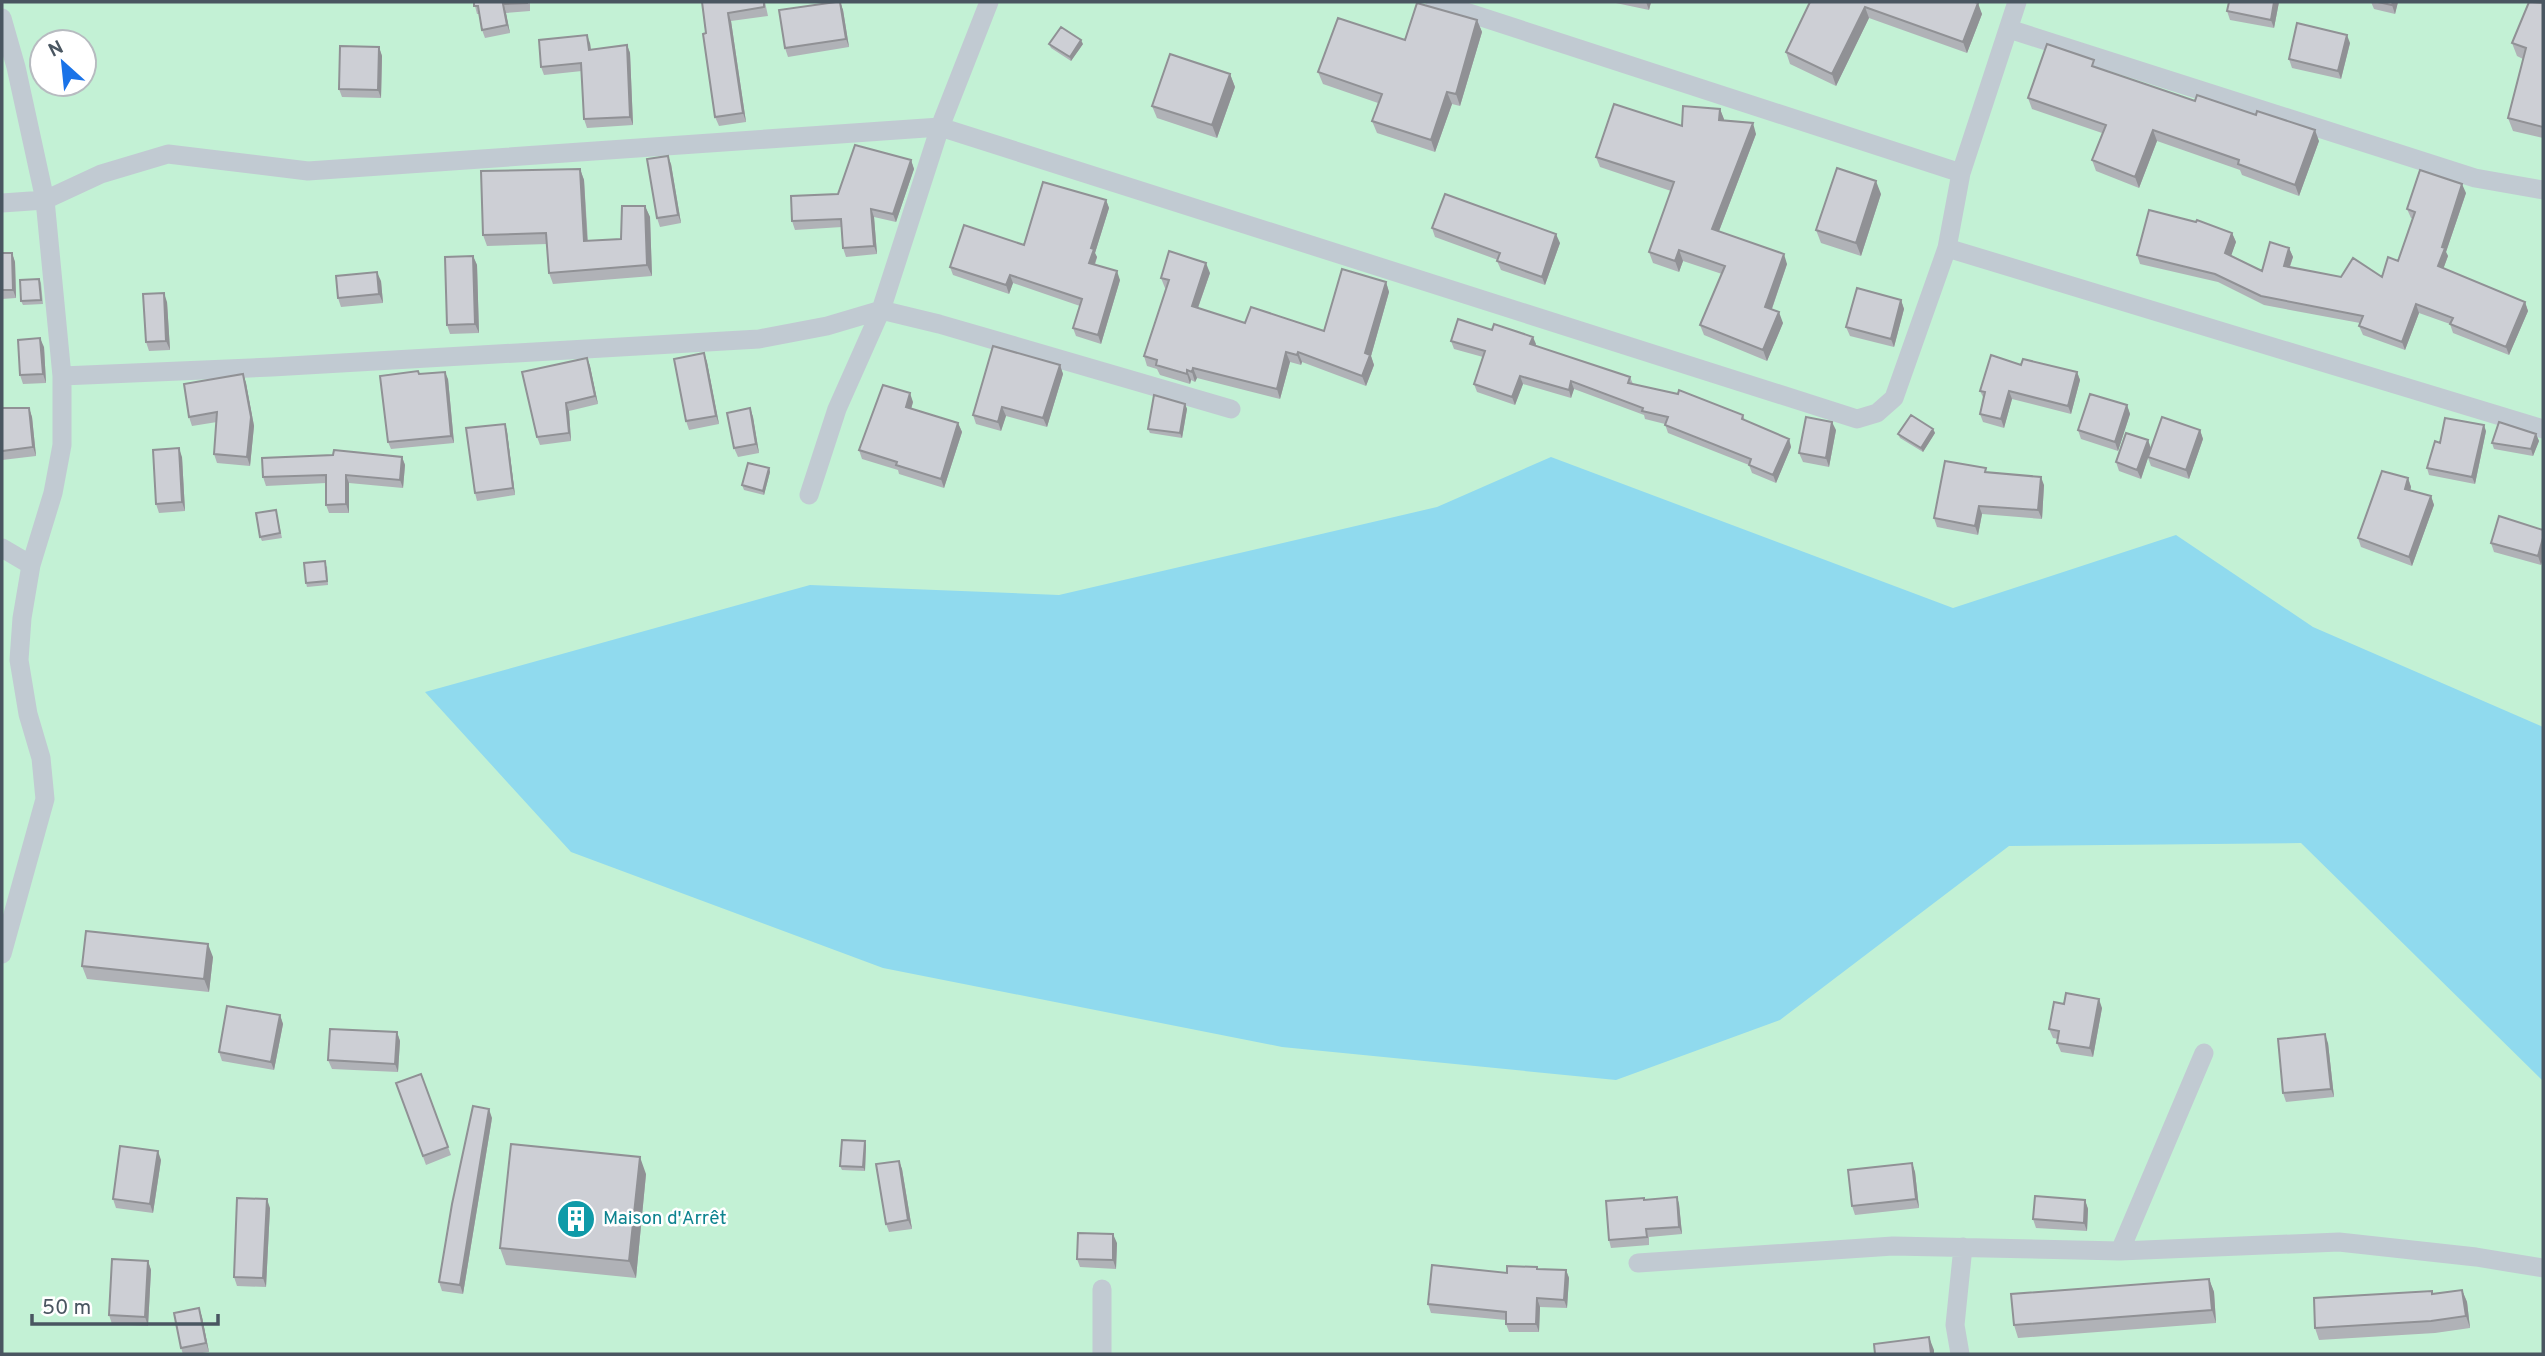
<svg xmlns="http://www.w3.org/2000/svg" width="2545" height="1356" font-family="Overpass,sans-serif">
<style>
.green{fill:#c3f1d5;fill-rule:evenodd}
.water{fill:#90daee}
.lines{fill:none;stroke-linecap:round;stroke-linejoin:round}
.minor{stroke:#c1cad2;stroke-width:19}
.wall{fill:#b0b2b7}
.shaded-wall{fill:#909195}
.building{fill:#cdcfd5;stroke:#909195;stroke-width:2}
.labels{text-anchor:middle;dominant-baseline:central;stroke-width:5;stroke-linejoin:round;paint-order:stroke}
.culture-label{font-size:19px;fill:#0d838f;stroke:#fff;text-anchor:start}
</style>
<rect width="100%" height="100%" fill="#f5f3f3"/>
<path class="green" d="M2 2H2543V1354H2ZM42 42H84V84H42Z"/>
<path class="water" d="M1551 457 1953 608 2176 535 2313 627 2543 727V1081L2301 843 2009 846 1780 1020 1616 1080 1282 1047 883 968 571 852 425 692 810 585 1059 595 1437 507Z"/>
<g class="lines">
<path class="minor" d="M1435 2 1961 173
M2 18 16 67 45 200 62 376V445L53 493 31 565 22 618 19 660 28 714 41 758 45 799 2 954
M2009 29 2475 178 2543 190
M2 203 45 200 101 174 168 154 308 171 940 127 1857 419 1877 413 1894 398 1947 248 1961 173 2017 2
M1947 248 2543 429
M62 376 272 367 759 339 827 326 881 310 939 324 1231 409
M809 495 837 409 881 310 940 127 989 2
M2 548 31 565
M2120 1251 2204 1053
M1638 1263 1893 1246 2120 1251 2339 1242 2476 1257 2543 1268
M1102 1354V1289
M1960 1354 1955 1325 1963 1247"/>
</g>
<path class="wall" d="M474 2H530V11L506 13 510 33 485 38 482 30 480 14H477Z
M702 2H765L768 16 731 21 746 122 719 126 715 117Z
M840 2 843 10 849 47 788 57 785 48Z
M1611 2H1651L1649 10Z
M1806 2H1975L1982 14 1967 53 1869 18 1836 86 1790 64 1786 52 1810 3Z
M2279 2 2274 28 2230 20 2227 11Z
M2371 2H2398L2395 14 2374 9Z
M2543 3V138L2513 131 2508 118 2523 59 2517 56 2512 43Z
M1477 20 1482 32 1460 106 1452 104 1435 152 1377 133 1372 121 1378 103 1323 84 1318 72 1405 40Z
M590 43 591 50 627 45 630 53 633 125 587 128 584 119 582 71 544 75 541 67Z
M2350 43 2341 79 2292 68 2289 59Z
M1049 44H1083L1071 61 1051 48Z
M379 47 382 56 381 98 342 97 339 89Z
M2096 67 2195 101 2319 141 2299 196 2242 175 2240 170 2157 141 2139 188 2096 171 2092 160 2102 133 2032 109 2028 98Z
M1230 74 1235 87 1217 138 1157 118 1152 106Z
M1720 109 1724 120 1756 134 1719 231 1787 264 1772 309 1783 323 1767 361 1704 335 1700 325 1722 274 1683 261 1679 272 1653 263 1649 252 1671 191 1600 167 1596 157 1682 126Z
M911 160 914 169 896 222 874 217 877 254 846 257 843 248 842 227 795 230 792 221 838 194Z
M671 164 681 223 660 227 657 218Z
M580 169 584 180 588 241 621 239 645 206 650 217 652 276 553 284 549 273 547 244 487 246 483 235Z
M2466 193 2446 252 2448 256 2443 269 2525 302 2528 311 2509 355 2453 333 2450 324 2419 313 2405 350 2363 335 2359 326 2360 323 2264 305 2218 282 2140 264 2137 255 2196 222 2232 233 2236 242 2231 255 2262 271 2289 248 2293 257 2290 267 2341 277H2382L2398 261 2413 219 2411 218 2407 209Z
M1881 194 1861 256 1821 243 1816 230Z
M1106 200 1109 208 1095 253 1097 257 1095 265 1120 280 1101 344 1076 336 1073 328 1080 306 1013 283 1009 294 953 275 950 267 1024 245Z
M1432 228 1560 243 1545 285 1501 270 1497 261 1498 260 1435 237Z
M2 253H12L15 262 16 298 2 299Z
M473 256 477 265 479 333 450 334 447 325Z
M1210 273 1198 308 1245 323 1324 331 1386 282 1389 292 1371 356 1374 365 1366 386 1302 362 1301 365 1290 362 1280 399 1197 378 1195 382 1191 380 1190 384 1160 375 1157 369 1147 366 1144 356 1166 288H1165L1161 278Z
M39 279 41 283 43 304 23 305 21 301Z
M381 281 383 303 341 307 338 298Z
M1901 300 1904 309 1894 347 1850 336 1846 327Z
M167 302 170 350 149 351 146 342Z
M1451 341 1536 344 1535 346 1630 377 1633 384 1743 415 1745 421 1789 439 1791 447 1776 483 1752 473 1749 465 1668 433 1665 424 1645 419 1644 415 1574 389 1571 398 1523 384 1515 405 1477 392 1474 384 1483 357 1454 349Z
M44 347 46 383 23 384 20 375Z
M704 353 707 362 719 424 689 430 686 421Z
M587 358 590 366 598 404 569 411 571 441 540 445 537 437Z
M1060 365 1063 374 1047 427 1006 416 1001 431 976 424 973 415Z
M2021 365 2077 372 2080 380 2071 414 2012 399 2004 428 1983 422 1980 414 1984 399 1980 391Z
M418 371 420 374 448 379 454 443 391 449 388 442Z
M243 374 246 383 254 426 250 466 217 463 214 454 217 422 192 426 189 417Z
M913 402 911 409 958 423 962 432 944 488 899 474 898 470 862 459 859 450Z
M1185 404 1187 409 1182 438 1150 433 1148 429Z
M2127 405 2130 414 2118 451 2081 439 2078 430Z
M2 408H29L32 417 36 456 2 460Z
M750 408 753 417 759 453 738 457 734 448Z
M505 424 507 431 515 495 477 501 475 493Z
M1933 429 1935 433 1923 452 1900 438 1898 434Z
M1836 430 1829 467 1803 462 1799 453Z
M2200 430 2203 439 2189 479 2151 466 2148 458 2141 479 2119 471 2116 462 2148 440 2151 448Z
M2486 431 2475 484 2429 475 2427 468 2440 443Z
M2536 434 2539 441 2533 456 2494 449 2492 443Z
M182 457 185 511 159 513 156 504Z
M402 457 405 465 403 488 349 483V513H329L326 505V483L266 486 263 477Z
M769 468 770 472 764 495 744 490 742 485Z
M1988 473 2044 485 2042 519 1982 514 1978 535 1937 527 1934 518Z
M2408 478 2411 487 2410 490 2431 496 2434 505 2412 566 2361 547 2358 538Z
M276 510 282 538 262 541 260 537Z
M2543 530V558L2541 565 2494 552 2491 543Z
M327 566 328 585 307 587 306 583Z
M213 957 209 992 87 979 82 966Z
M2064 1004 2102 1008 2093 1057 2061 1052 2057 1043 2058 1039 2053 1038 2049 1029Z
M280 1015 283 1024 274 1070 222 1061 219 1052Z
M397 1032 400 1041 398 1072 332 1069 328 1060Z
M2328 1043 2334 1097 2286 1102 2283 1093Z
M421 1074 451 1155 426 1165 396 1083Z
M492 1118 463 1294 442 1291 439 1282Z
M866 1145 865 1171 842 1170 840 1166Z
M161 1160 153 1213 116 1208 113 1199Z
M899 1161 902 1169 912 1229 889 1232 886 1224Z
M1912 1163 1915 1172 1919 1208 1855 1215 1852 1206Z
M646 1174 636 1278 506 1265 500 1248Z
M1677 1197 1679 1204 1682 1234 1649 1237V1245L1611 1248 1609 1240 1644 1200Z
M2085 1200 2088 1209 2087 1231 2036 1228 2033 1219Z
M270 1208 266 1287 237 1286 234 1277Z
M1117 1243 1116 1269 1080 1267 1077 1259Z
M148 1261 151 1270 148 1326 112 1324 109 1315Z
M1538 1269 1566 1270 1569 1278 1567 1308 1540 1307 1539 1332H1509L1506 1324V1320L1431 1313 1428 1304 1507 1273Z
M2209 1279 2214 1292 2216 1323 2018 1338 2014 1325Z
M2462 1290 2467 1302 2470 1328 2435 1333 2319 1340 2315 1328 2432 1291 2433 1294Z
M199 1308 202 1317 209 1352 196 1354H183L181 1348Z"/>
<path class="shaded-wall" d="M840 2 843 10 849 47 846 39Z
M1646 2H1651L1649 10Z
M2274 2H2279L2274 28 2271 20Z
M2393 2H2398L2395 14 2392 5Z
M1978 3 1982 14 1967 53 1963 42Z
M503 4 506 13 510 33 507 25Z
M1865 7 1869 18 1836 86 1832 74Z
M728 13 731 21 746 122 743 113Z
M1477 20 1482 32 1460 106 1456 94Z
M587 35 590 43 592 59 589 50Z
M2347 35 2350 43 2341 79 2338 71Z
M1081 40 1083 44 1071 61 1070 57Z
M627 45 630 53 633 125 630 117Z
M379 47 382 56 381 98 378 90Z
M1230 74 1235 87 1217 138 1212 125Z
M1447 92 1452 104 1435 152 1431 140Z
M1720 109 1724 119 1723 130 1719 120Z
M1753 123 1756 134 1716 239 1712 229Z
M2153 130 2157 141 2139 188 2135 177Z
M2315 130 2319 141 2299 196 2295 185Z
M668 156 671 164 681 223 678 215Z
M911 160 914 169 896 222 893 214Z
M580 169 584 180 588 253 584 241Z
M1876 181 1881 194 1861 256 1856 243Z
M2462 184 2466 193 2446 252 2448 256 2441 275 2438 266 2442 247Z
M1106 200 1109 208 1095 253 1097 257 1092 271 1089 263 1091 248Z
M645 206 650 217 652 276 647 265Z
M871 209 874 217 877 254 874 246Z
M2232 233 2236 242 2229 262 2225 253Z
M1556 234 1560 243 1545 285 1542 277Z
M2289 248 2293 257 2287 274 2284 266Z
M1679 250 1683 261 1679 272 1675 261Z
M12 253 15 262 16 298 13 290Z
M1784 254 1787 264 1769 317 1765 307Z
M473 256 477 265 479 333 475 324Z
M1206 263 1210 273 1195 316 1192 306Z
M1117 271 1120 280 1101 344 1098 335Z
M377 272 381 281 383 303 379 294Z
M1010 275 1013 283 1009 294 1006 285Z
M1386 282 1389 292 1371 356 1374 365 1366 386 1362 376 1365 353Z
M164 293 167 302 170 350 166 341Z
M1901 300 1904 309 1894 347 1891 339Z
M2525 302 2528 311 2509 355 2506 347Z
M2416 304 2419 313 2405 350 2402 342Z
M1779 312 1783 323 1767 361 1763 350Z
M1533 337 1536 344 1533 352 1530 344Z
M40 338 44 347 46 383 43 374Z
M1286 352 1290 362 1280 399 1277 389Z
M1298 352 1302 362 1301 365 1297 355Z
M704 353 707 362 719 424 716 416Z
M587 358 590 366 598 404 595 396Z
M1060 365 1063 374 1047 427 1043 418Z
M1193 368 1197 378 1195 382 1192 372Z
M1187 370 1191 380 1190 384 1187 374Z
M445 372 448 379 454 443 451 436Z
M2077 372 2080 380 2071 414 2068 406Z
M243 374 246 383 254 426 250 466 247 457Z
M1520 376 1523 384 1515 405 1512 397Z
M1571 381 1574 389 1571 398 1569 390Z
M2009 391 2012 399 2004 428 2001 419Z
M910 393 913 402 909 416 906 407Z
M566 403 569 411 571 441 569 433Z
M1185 404 1187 409 1182 438 1180 433Z
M2127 405 2130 414 2118 451 2115 442Z
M1002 407 1006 416 1001 431 998 422Z
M29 408 32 417 36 456 33 447Z
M750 408 753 417 759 453 756 444Z
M1832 422 1836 430 1829 467 1826 458Z
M958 423 962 432 944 488 941 479Z
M505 424 507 431 515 495 513 488Z
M2484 425 2486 431 2475 484 2472 477Z
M1933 429 1935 433 1923 452 1921 448Z
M2200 430 2203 439 2189 479 2186 470Z
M2536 434 2539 441 2533 456 2531 449Z
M1789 439 1791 447 1776 483 1773 475Z
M2148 440 2151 449 2141 479 2137 470Z
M179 448 182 457 185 511 182 502Z
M402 457 405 465 403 488 400 480Z
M769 468 770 472 764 495 763 491Z
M346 475 349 483V513L346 504Z
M2041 477 2044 485 2042 519 2038 510Z
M2408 478 2411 487 2409 497 2405 489Z
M2431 496 2434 505 2412 566 2409 557Z
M1979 506 1982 514 1978 535 1975 526Z
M2543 538V558L2541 565 2538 556Z
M208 944 213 957 209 992 204 979Z
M2099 999 2102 1008 2093 1057 2090 1048Z
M280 1015 283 1024 274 1070 271 1062Z
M397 1032 400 1041 398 1072 395 1064Z
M2325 1034 2328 1043 2334 1097 2331 1089Z
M489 1109 492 1118 463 1294 460 1285Z
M865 1141 866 1145 865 1171 863 1167Z
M158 1151 161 1160 153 1213 150 1204Z
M640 1157 646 1174 636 1278 629 1261Z
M899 1161 902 1169 912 1229 908 1220Z
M1912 1163 1915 1172 1919 1208 1916 1199Z
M1677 1197 1679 1204 1682 1234 1679 1227Z
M267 1199 270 1208 266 1287 263 1278Z
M2085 1200 2088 1209 2087 1231 2084 1223Z
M1113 1234 1117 1243 1116 1269 1113 1260Z
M148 1261 151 1270 148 1326 145 1317Z
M1566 1270 1569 1278 1567 1308 1564 1300Z
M2209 1279 2214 1292 2216 1323 2212 1310Z
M2462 1290 2467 1302 2470 1328 2466 1316Z
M1537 1298 1540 1307 1539 1332 1536 1324Z
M199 1308 202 1317 209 1352 206 1343Z
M1929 1337 1934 1350V1354H1931Z"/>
<path class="building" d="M474 2H527V3L503 4 507 25 482 30 478 6H474Z
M702 2H764V7L728 13 743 113 715 117 703 34 706 33Z
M836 2H840L846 39 785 48 779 10Z
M1810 2H1975L1978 3 1963 42 1865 7 1832 74 1786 52Z
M2229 2H2274L2271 20 2227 11Z
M2378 2H2393L2392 5Z
M2529 2 2543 3V127L2508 118 2526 48 2512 43Z
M1417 3 1477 20 1456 94 1447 92 1431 140 1372 121 1382 94 1318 72 1338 18 1405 40Z
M2297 23 2347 35 2338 71 2289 59Z
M1061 27 1081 40 1070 57 1049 44Z
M587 35 589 50 627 45 630 117 584 119 581 63 541 67 539 40Z
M2047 44 2094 60 2092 66 2195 101 2197 95 2256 115 2257 111 2315 130 2295 185 2238 164 2239 160 2153 130 2135 177 2092 160 2106 125 2028 98Z
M340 46 379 47 378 90 339 89Z
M1170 54 1230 74 1212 125 1152 106Z
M1614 104 1682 126 1683 106 1720 109 1719 120 1753 123 1712 229 1784 254 1765 307 1779 312 1763 350 1700 325 1725 266 1679 250 1675 261 1649 252 1674 182 1596 157Z
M855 145 911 160 893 214 871 209 874 246 843 248 841 219 792 221 791 196 838 194Z
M668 156 678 215 657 218 647 159Z
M1837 168 1876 181 1856 243 1816 230Z
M580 169 584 241 621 239 622 206H645L647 265 549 273 546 233 483 235 481 171Z
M2420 170 2462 184 2442 247 2445 248 2438 266 2525 302 2506 347 2450 324 2453 318 2416 304 2402 342 2359 326 2363 316 2261 296 2215 274 2137 255 2149 210 2196 222 2197 220 2232 233 2225 253 2262 271 2270 242 2289 248 2284 266 2341 277 2353 258 2382 277 2388 257 2398 261 2415 212 2407 209Z
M1043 182 1106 200 1091 248 1094 249 1089 263 1117 271 1098 335 1073 328 1082 299 1010 275 1006 285 950 267 964 225 1024 245Z
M1445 194 1556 234 1542 277 1497 261 1500 253 1432 228Z
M1169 251 1206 263 1192 306 1245 323 1251 307 1324 331 1342 269 1386 282 1365 353 1370 355 1362 376 1298 352 1297 355 1286 352 1277 389 1193 368 1192 372 1187 370V374L1156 365 1157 360 1144 356 1169 280 1161 278Z
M2 253H12L13 290H2Z
M473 256 475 324 447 325 445 257Z
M377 272 379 294 338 298 336 276Z
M39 279 41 300 21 301 20 280Z
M1857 288 1901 300 1891 339 1846 327Z
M164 293 166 341 146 342 143 294Z
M1458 319 1492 330 1494 324 1533 337 1530 344 1630 377 1628 383 1678 394 1679 390 1743 415 1742 419 1789 439 1773 475 1749 465 1751 459 1665 425 1668 417 1642 411 1643 408 1571 381 1569 390 1520 376 1512 397 1474 384 1485 351 1451 341Z
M40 338 43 374 20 375 18 340Z
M993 346 1060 365 1043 418 1002 407 998 422 973 415Z
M704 353 716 416 686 421 674 359Z
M1991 355 2021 365 2023 359 2077 372 2068 406 2009 391 2001 419 1980 414 1985 392 1980 391Z
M587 358 595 396 566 403 569 433 537 437 522 372Z
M418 371 419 374 445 372 451 436 388 442 380 376Z
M243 374 251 417 247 457 214 454 217 412 189 417 184 384Z
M883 385 910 393 906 407 958 423 941 479 896 465 897 462 859 450Z
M2090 394 2127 405 2115 442 2078 430Z
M1154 395 1185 404 1180 433 1148 429Z
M2 408H29L33 447 2 451Z
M750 408 756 444 734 448 727 413Z
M1911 415 1933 429 1921 448 1898 434Z
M1806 417 1832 422 1826 458 1799 453Z
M2162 417 2200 430 2186 470 2148 457Z
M2445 418 2484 425 2472 477 2427 468 2435 441 2440 443Z
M2499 422 2536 434 2531 449 2492 443Z
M505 424 513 488 475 493 466 428Z
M2126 433 2148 440 2137 470 2116 462Z
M179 448 182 502 156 504 153 450Z
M334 450 402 457 400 480 346 475V504L326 505V475L263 477 262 458 333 455Z
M1945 461 1986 468 1985 472 2041 477 2038 510 1979 506 1975 526 1934 518Z
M748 463 769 468 763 491 742 485Z
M2382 471 2408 478 2405 489 2431 496 2409 557 2358 538Z
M276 510 280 533 260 537 256 513Z
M2499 516 2543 530V538L2538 556 2491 543Z
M325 561 327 581 306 583 304 563Z
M86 931 208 944 204 979 82 966Z
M2066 993 2099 999 2090 1048 2057 1043 2059 1031 2049 1029 2054 1002 2064 1004Z
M227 1006 280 1015 271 1062 219 1052Z
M330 1029 397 1032 395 1064 328 1060Z
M2325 1034 2331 1089 2283 1093 2278 1039Z
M421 1074 448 1147 423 1156 396 1083Z
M473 1106 489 1109 460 1285 439 1282 452 1204Z
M842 1140 865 1141 863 1167 840 1166Z
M511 1144 640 1157 629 1261 500 1248Z
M120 1146 158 1151 150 1204 113 1199Z
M899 1161 908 1220 886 1224 876 1164Z
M1912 1163 1916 1199 1852 1206 1848 1170Z
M2035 1196 2085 1200 2084 1223 2033 1219Z
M1677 1197 1679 1227 1646 1229 1647 1237 1609 1240 1606 1201 1644 1198V1200Z
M237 1198 267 1199 263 1278 234 1277Z
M1078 1233 1113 1234V1260L1077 1259Z
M112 1259 148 1261 145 1317 109 1315Z
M1432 1265 1507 1273V1266L1537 1267V1269L1566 1270 1564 1300 1537 1298 1536 1324H1506V1312L1428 1304Z
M2209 1279 2212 1310 2014 1325 2011 1294Z
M2462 1290 2466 1316 2431 1321 2315 1328 2314 1298 2432 1291V1294Z
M199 1308 206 1343 181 1348 174 1313Z
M1929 1337 1931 1354H1875L1874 1344Z"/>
<defs>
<symbol id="building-disc" viewBox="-11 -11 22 22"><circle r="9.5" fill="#0f9aa8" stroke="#fff"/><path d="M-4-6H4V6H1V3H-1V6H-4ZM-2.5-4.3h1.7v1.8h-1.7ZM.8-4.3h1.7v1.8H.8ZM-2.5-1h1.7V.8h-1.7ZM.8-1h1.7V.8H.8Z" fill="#fff"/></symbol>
</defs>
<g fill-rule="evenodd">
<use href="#building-disc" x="554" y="1197" width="44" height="44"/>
</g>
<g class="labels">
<g class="culture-label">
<text x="603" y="1219">Maison d'Arrêt</text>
</g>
</g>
<rect width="2545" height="1356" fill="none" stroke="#4a5661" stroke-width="7"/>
<g transform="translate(63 63) rotate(333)"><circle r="33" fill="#ffffff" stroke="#b7bbc0" stroke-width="2"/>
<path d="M0-5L12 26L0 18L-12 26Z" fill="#1a73e8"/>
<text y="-10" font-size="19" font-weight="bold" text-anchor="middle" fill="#4a5661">N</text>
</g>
<path d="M32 1314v10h186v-10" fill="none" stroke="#4a5661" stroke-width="3.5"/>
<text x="42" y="1314" font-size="21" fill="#4a5661" stroke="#ffffff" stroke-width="5" paint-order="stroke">50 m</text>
</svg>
